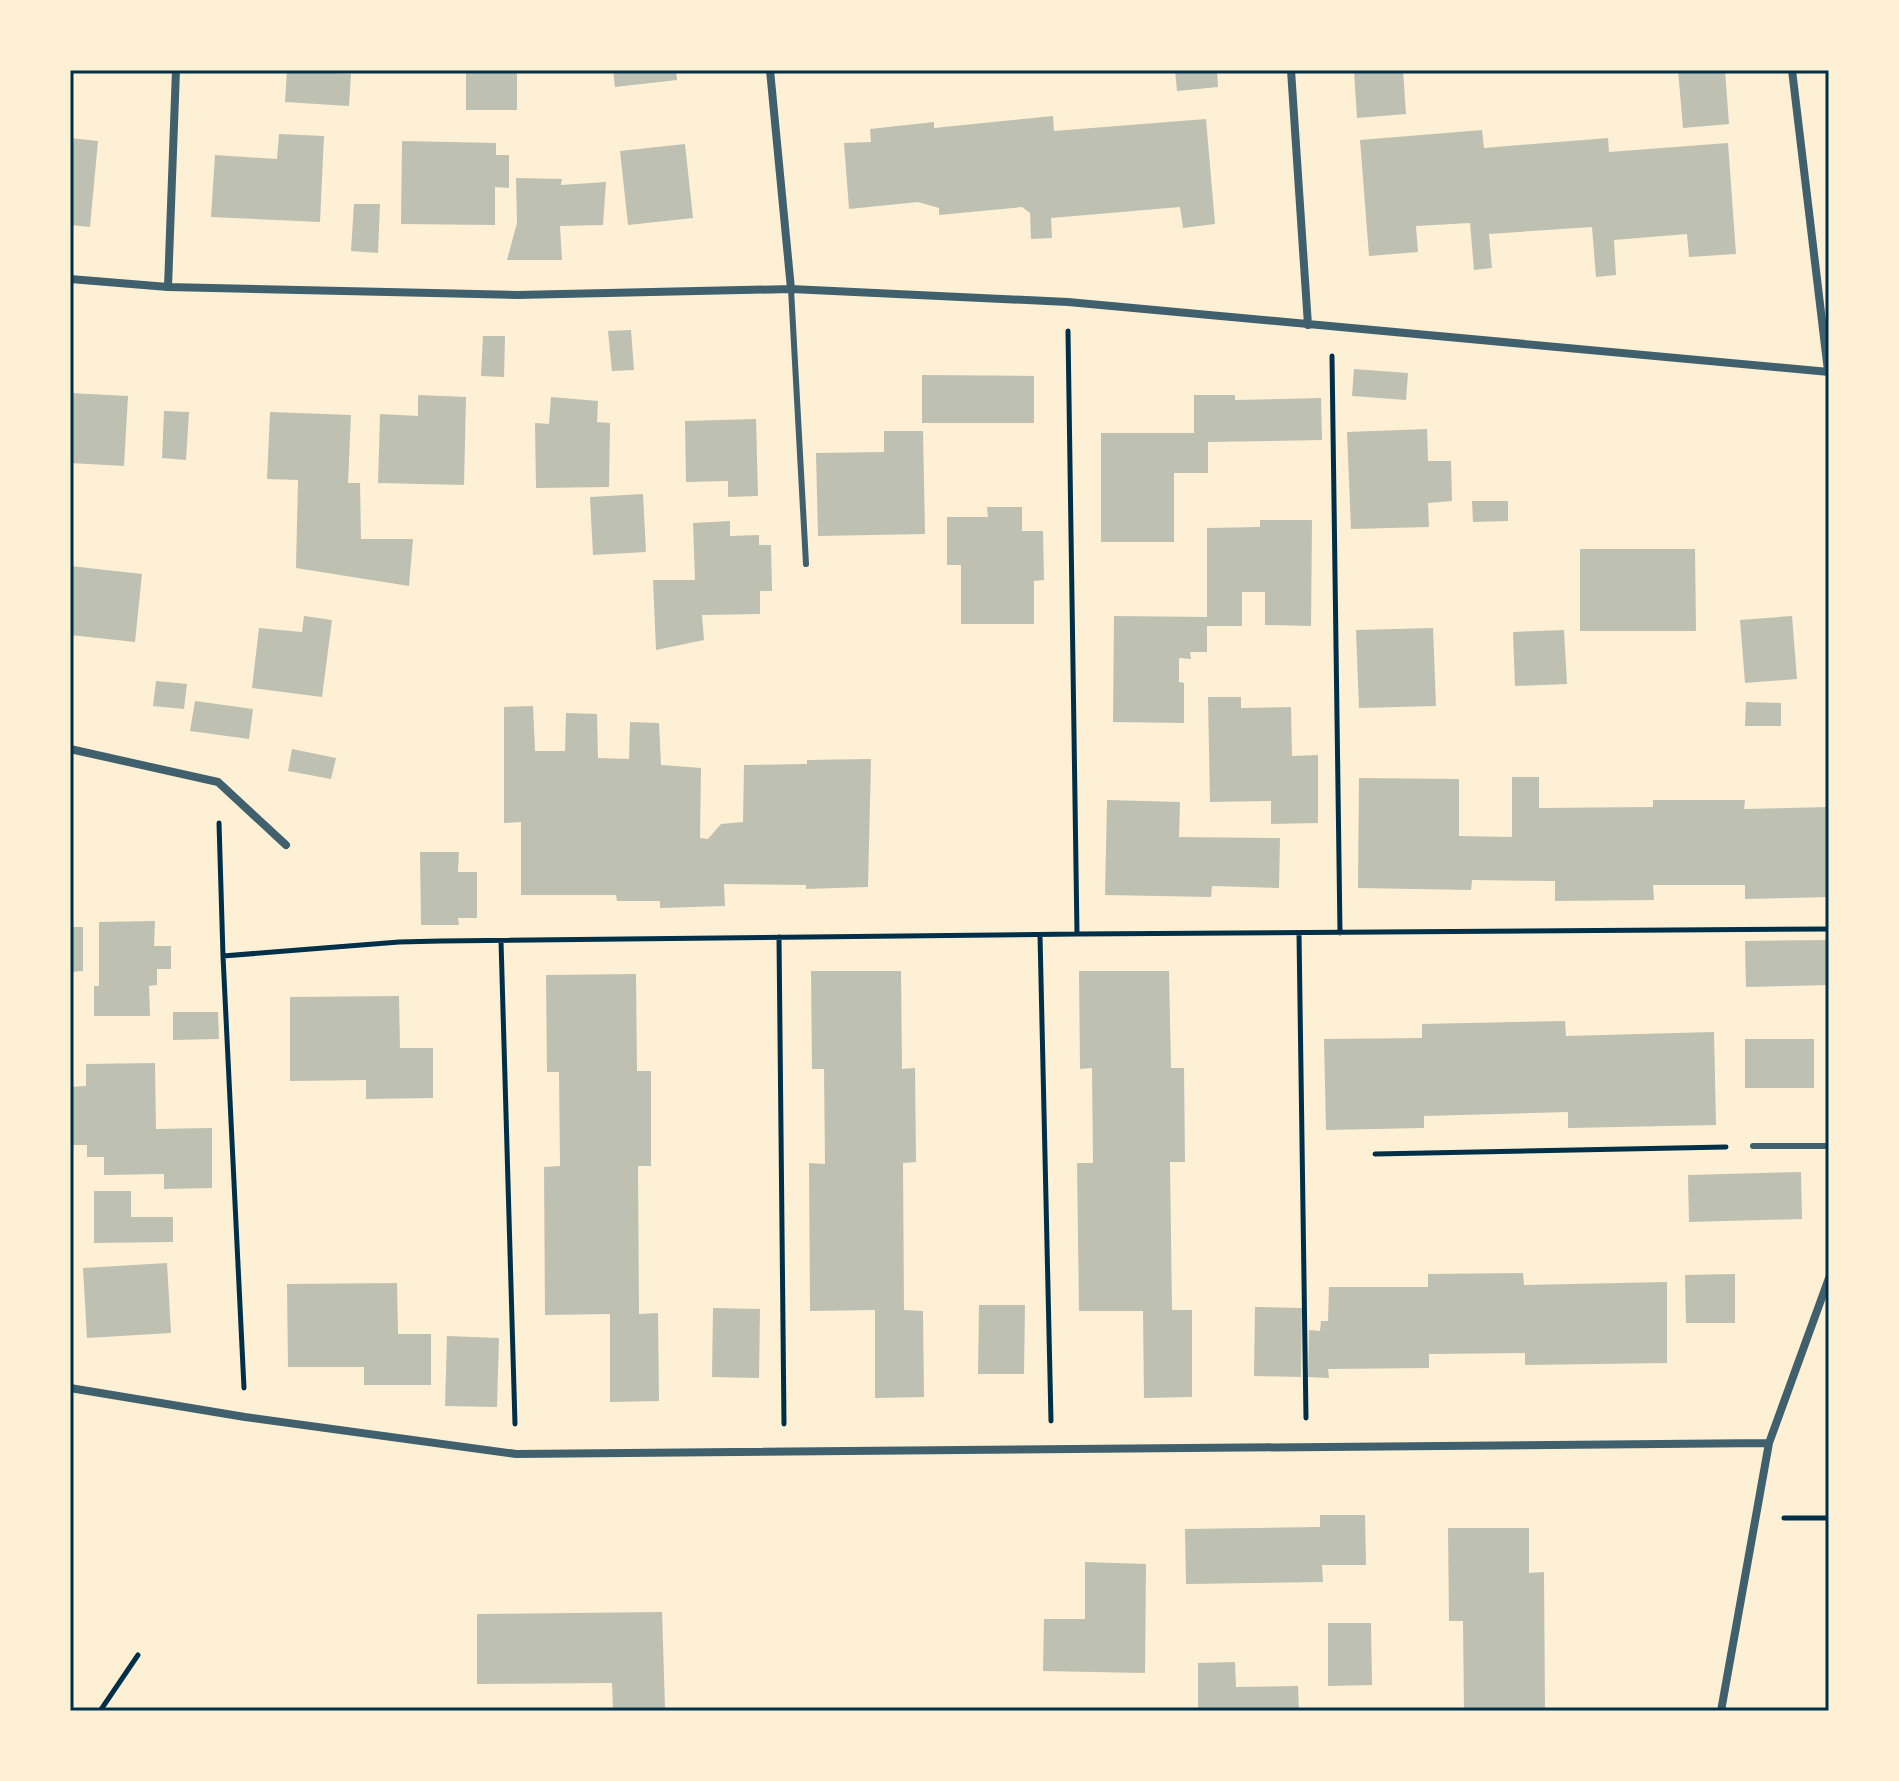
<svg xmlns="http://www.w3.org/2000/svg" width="1899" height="1781" font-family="'Archivo Narrow',sans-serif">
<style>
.building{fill:#bec0b2}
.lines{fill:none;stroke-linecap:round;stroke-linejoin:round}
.path{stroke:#003049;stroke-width:5}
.service{stroke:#3f606c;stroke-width:6}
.minor{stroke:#3f606c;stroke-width:8}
.neatline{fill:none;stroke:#003049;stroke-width:3}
</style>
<rect width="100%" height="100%" fill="#fdf0d5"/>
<path class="building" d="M287 70H317V72L351 74 349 106 285 102Z
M466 70H517V110H466Z
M613 70H676L677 80 615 87Z
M1175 70H1217L1218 87 1177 91Z
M1370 70H1403L1406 114 1357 118 1354 71Z
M1678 70H1725L1729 124 1683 128Z
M1053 116 1054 131 1206 119 1215 224 1183 228 1180 207 1051 218 1052 238 1031 239 1030 213 1022 207 939 215V208L918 202 849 209 844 143 871 142 870 129 934 122V128Z
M1482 130 1484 148 1608 138 1609 152 1728 143 1736 254 1689 257 1687 234 1614 240 1616 275 1596 277 1592 227 1489 234 1492 268 1474 270 1470 223 1416 226 1418 252 1369 256 1360 140Z
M279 134 324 136 320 222 211 217 215 155 277 159Z
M70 138 98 141 90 227 70 225Z
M402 141 496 143V155H509V188L495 187V225L401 224Z
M685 144 693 218 628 225 620 151Z
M516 178 562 179 561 185 606 182 603 225 560 226 562 260H507L517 223Z
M354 204H380L378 253 351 251Z
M631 330 634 370 612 371 608 331Z
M483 336H505L504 377 481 376Z
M1354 369 1408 373 1406 400 1352 396Z
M922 375 1034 376V423H922Z
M70 393 128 396 124 466 70 463Z
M418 395 466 397 464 485 378 483 380 414 418 416Z
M1194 395H1235V400L1321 398 1322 440 1208 442V473H1174V542H1101V433H1194Z
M551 397 598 401 597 422 610 423 609 487 536 488 535 423 549 424Z
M164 411 189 412 186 460 162 458Z
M270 412 351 415 348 483H360L361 539H413L409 586 296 568 298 480 267 479Z
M756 419 758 496 728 497V481L686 482 685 421Z
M1427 429 1428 461H1451L1452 501 1428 503 1429 527 1351 529 1347 432Z
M884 431H923L925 534 818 536 816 453 884 452Z
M643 494 646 552 593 555 590 497Z
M1472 501H1508V521L1473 522Z
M987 507H1022V531H1043L1044 580 1034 581V624H961V565H947V517H988Z
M1260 520H1312L1311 626 1265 625V592H1242V626H1207V652H1190L1191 659 1179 658V682L1184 683V723L1113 722 1114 616 1207 617V528L1260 527Z
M730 521V536L759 535V545H771L772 591H760V614L702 615 704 640 656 650 653 580H695L693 523Z
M1580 549H1695L1696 631H1580Z
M70 566 142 574 135 642 70 635Z
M304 616 332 620 322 697 252 688 259 628 302 632Z
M1792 616 1797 679 1745 683 1740 620Z
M1433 628 1436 706 1359 708 1356 630Z
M1564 630 1567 684 1515 686 1513 632Z
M156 681 187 684 184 709 153 706Z
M1208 697H1241V708L1291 707 1292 756 1318 755V823L1271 824V801L1210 802Z
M195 701 253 709 249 739 190 731Z
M1746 702 1781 703V726H1745Z
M533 706 535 751H565L566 713 597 714 598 758 629 759 630 722 659 723 661 765 701 768 700 838 708 839 721 824 743 822 744 765 807 764V760L871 759 868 887 806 889V885L724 884 725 906 660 908V901H617L616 895H521V822L504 823V707Z
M292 749 336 758 331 779 288 771Z
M1512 777H1539V808L1653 807V800H1745L1744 809 1829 807V897L1745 899V885H1653L1654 900 1555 901V881L1472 880 1471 890 1358 888 1359 778 1459 779V836L1512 837Z
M1107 800 1180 802 1179 837 1280 838 1279 888 1212 886 1211 897 1105 895Z
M420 852H459L458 872H477V918H458L459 925H421Z
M155 921 154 946H171V969H157V985L149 986 150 1016H94V986H99V922Z
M70 927H83V971L70 972Z
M1829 940V985L1746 987 1745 941Z
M811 971H901L902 1069 915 1068 916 1162 903 1163 904 1310 923 1311 924 1397 875 1398V1310L810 1311 809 1163 825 1164 824 1069H812Z
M1079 971H1169L1171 1068H1184L1185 1162H1170L1172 1310H1192V1397L1144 1398 1143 1311H1079L1077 1163H1093L1092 1068 1080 1069Z
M636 974 637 1071H651V1166H638L639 1314 658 1313 659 1401 610 1402V1314L545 1315 544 1167 560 1166 559 1072H547L546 975Z
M399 996 400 1048H433V1098L366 1099V1080L290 1081V997Z
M173 1012H218L219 1039 173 1040Z
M1565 1021 1566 1036 1714 1032 1716 1125 1568 1128V1112L1424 1116V1128L1326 1130 1324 1039 1422 1038V1024Z
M1745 1039H1814V1088H1745Z
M155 1063 156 1129 212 1128V1188L164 1189V1174L104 1175V1157H87V1145H70V1087L86 1086V1064Z
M1801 1172 1802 1219 1689 1222 1688 1175Z
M94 1191H131V1217H173V1242L94 1243Z
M167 1263 171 1333 87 1338 83 1268Z
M1523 1273 1524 1285 1667 1282V1363L1525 1365V1353L1429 1354V1368L1328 1369 1329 1378 1308 1377 1309 1330 1320 1331 1321 1321H1328L1329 1287H1428V1274Z
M1735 1274V1323H1686L1685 1275Z
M397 1283 398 1334H431V1385H364V1367H288L287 1284Z
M979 1305H1025L1024 1374H978Z
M1255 1307 1302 1308 1301 1377 1254 1376Z
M713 1308 760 1309 759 1378 712 1377Z
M447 1336 499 1338 497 1407 445 1406Z
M1320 1515H1365L1366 1565H1322L1323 1582 1186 1584 1185 1529 1320 1527Z
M1448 1528H1529V1573L1544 1572 1545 1711H1464L1463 1621H1449Z
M1085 1562 1146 1564 1145 1673 1043 1671 1044 1619H1085Z
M662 1612 665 1708 613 1709 612 1683 477 1684V1614Z
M1328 1623H1371L1372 1685 1328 1686Z
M1235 1662 1236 1687 1298 1686 1299 1711H1198V1663Z"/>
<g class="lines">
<path class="path" d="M1068 331 1077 934
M1332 356 1340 933
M219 823 223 956 244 1388
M1299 933 1306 1418
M1040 935 1051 1421
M779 937 784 1424
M501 941 515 1424
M223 956 399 942 441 941 1077 934 1829 929
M1375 1154 1726 1147
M1784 1518H1829
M100 1711 138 1655"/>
<path class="service" d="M791 289 806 564
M1753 1146H1829"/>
<path class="minor" d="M770 70 791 289
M1291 70 1308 325
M1792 70 1828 371
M70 279 168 287 517 295 791 289 1068 302 1829 372
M168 287 176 70
M70 749 218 782 286 845
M70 1388 245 1417 516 1454 1769 1443
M1721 1711 1769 1443 1829 1278"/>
</g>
<rect width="1899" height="1781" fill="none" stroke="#fdf0d5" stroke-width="144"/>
<rect x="72" y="72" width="1755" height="1637" class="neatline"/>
</svg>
